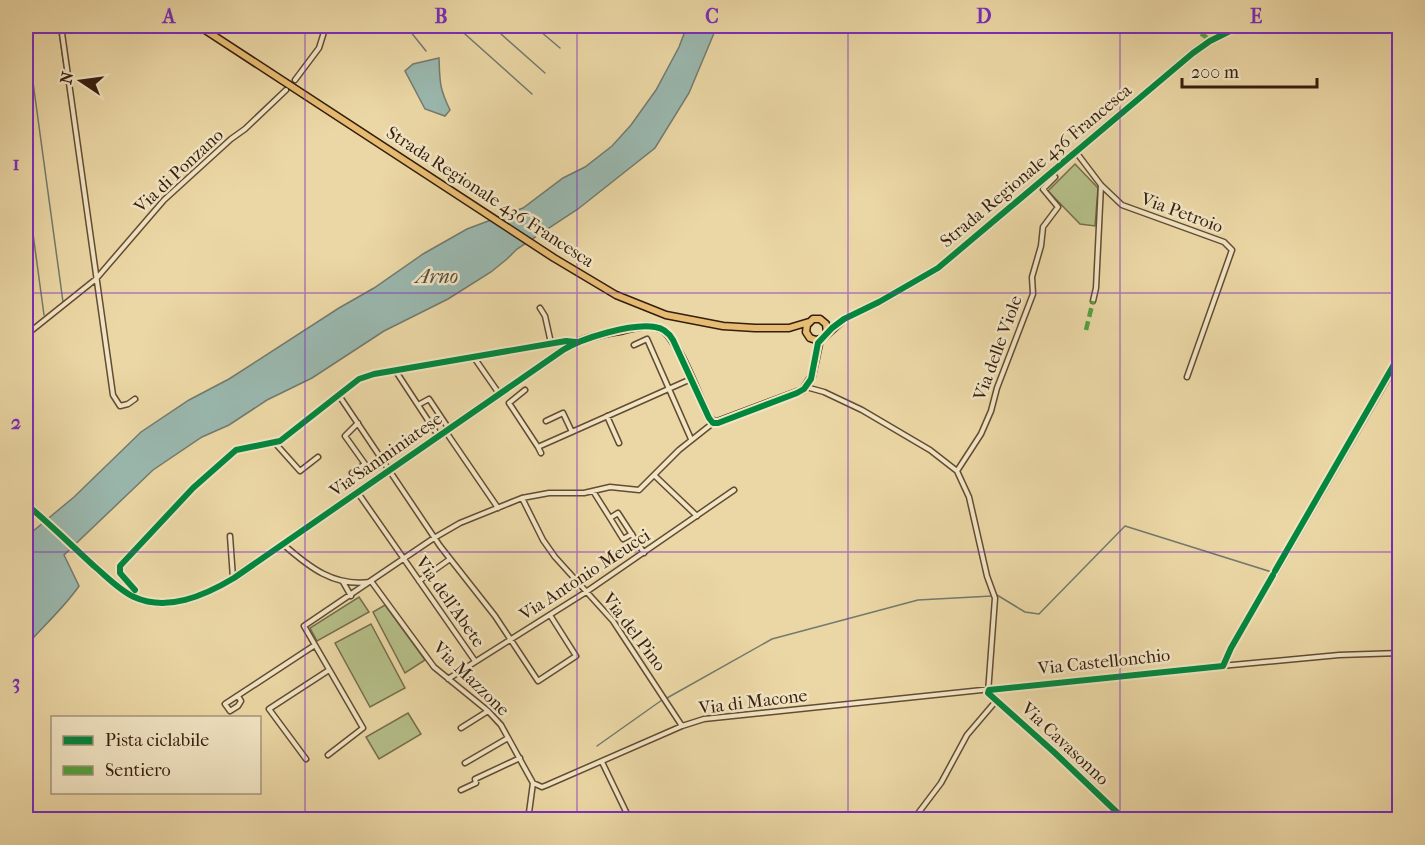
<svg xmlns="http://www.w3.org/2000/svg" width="1425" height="845" font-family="'IM FELL French Canon',serif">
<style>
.green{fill:#b5bf88;stroke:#756e4c;stroke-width:1.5}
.water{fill:#9ab8af;stroke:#727a6f;stroke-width:1.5}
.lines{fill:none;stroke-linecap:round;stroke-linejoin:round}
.stream{stroke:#727a6f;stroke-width:1.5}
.street-casing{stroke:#624c34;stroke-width:7}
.secondary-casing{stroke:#351e0f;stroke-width:9}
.primary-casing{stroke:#351e0f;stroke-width:9}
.street{stroke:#f2e5c4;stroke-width:4}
.secondary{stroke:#f2e5c4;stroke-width:6}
.primary{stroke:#e6bc72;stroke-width:6}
.quiet{stroke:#53a23f;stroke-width:4.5;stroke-dasharray:9 4.5;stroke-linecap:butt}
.cycleway-casing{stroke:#f2e5c4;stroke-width:10}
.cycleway{stroke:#00873e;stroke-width:6}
.grid{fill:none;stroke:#7b2cbf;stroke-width:1.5;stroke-opacity:0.55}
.labels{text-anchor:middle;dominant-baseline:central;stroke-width:5;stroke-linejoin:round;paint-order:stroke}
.street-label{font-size:18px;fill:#351e0f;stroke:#f2e5c4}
.water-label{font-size:20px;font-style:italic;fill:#534c3f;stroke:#f2e5c4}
.neatline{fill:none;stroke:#7b2cbf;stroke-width:2}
.grid-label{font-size:20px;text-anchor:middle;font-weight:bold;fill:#7b2cbf}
</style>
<rect width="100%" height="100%" fill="#ebd7a5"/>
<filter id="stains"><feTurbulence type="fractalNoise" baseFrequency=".00333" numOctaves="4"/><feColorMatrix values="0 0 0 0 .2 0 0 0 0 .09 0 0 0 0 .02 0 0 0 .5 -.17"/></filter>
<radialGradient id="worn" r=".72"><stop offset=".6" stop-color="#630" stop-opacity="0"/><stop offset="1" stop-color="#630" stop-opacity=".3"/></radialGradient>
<path class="green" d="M1075 164 1098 188 1095 226 1080 224 1048 191Z
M359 597 369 612 317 641 310 628Z
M385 605 425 660 405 673 373 612Z
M371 624 405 688 370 707 335 643Z
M408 713 421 734 379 759 366 737Z"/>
<path class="water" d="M687 26H717L689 93 655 148 578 209 517 249 507 259 491 272 448 299 384 331 312 378 267 400 229 425 202 437 153 470 64 555 79 586C64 608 43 626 26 646V537L74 497 141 432 189 400 229 379 339 308 374 288 423 254 467 229 523 208 563 178 585 167 612 146 631 125 656 90 679 47Z
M439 58C440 82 439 87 450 110L445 116 425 109 405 71 413 64Z"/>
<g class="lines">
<path class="stream" d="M406 26 426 51
M456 26 532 94
M492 26 545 73
M534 26 560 48
M26 31 63 302
M59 32 86 215
M26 182 44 315
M997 595 1025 612 1039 614 1125 526 1278 574 1400 363
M667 698 772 639 918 600 992 596
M597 746 662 700"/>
<defs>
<path id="street" d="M61 26 113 395 120 406 128 404 135 399
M295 80 319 48 324 32 332 26
M1076 152 1101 185 1122 205 1224 242 1232 250 1187 377
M1093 301 1096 288 1101 185
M540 308 545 316 551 343
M26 335 96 279 164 200 231 139 245 129 286 90
M634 345 647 339 691 439
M473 356 500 395
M395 370 439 437
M806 387 824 392 862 410 930 450 957 471 969 497 987 576 995 598 988 693 1055 753 1125 820
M525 390 509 403 538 447 691 379
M338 394 440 546 495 616 538 681 576 656 550 615
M418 405 429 399 449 429
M607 416 619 443
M546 421 563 413 572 432
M446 432 498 508
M538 447 541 453
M318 457 300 471 275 443 299 427 359 379 374 374 566 341 576 342
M957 471 981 434 991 411 997 388 1033 294 1032 277 1041 246 1043 227 1058 207 1043 189 1055 177 1051 173
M352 473 365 464 345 436 358 423
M654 475 697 516
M593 491 610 518 618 513 644 553
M358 493 475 661
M522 498 543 540 555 557 613 621 682 726
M610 518 623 539 632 534
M230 536 233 578
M284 545C309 567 334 587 370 582
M371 581 434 667 488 711 501 725 533 783 528 820
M419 581 450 559
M343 582 351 596
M448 679 586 592 734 490
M238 696 241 701 238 706 230 711 225 704 315 645
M461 728 488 711
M328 755 363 728 304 626 434 538 460 523 522 498 549 493H584L610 487 639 490 679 450 713 423
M306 759 269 709 329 670
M602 762 630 820
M465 763 508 738
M533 783 542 787 547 785 682 726 704 719 1146 673 1339 655 1400 653
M461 790 476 783 475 779 520 758
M913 820 941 783 967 735 996 701"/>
<path id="secondary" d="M26 504C49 523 71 545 94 566 106 576 119 590 134 597 167 612 204 596 234 578L563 350C580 339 599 334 620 331 632 328 649 323 661 329 677 336 700 400 709 418L715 423 803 390 812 376 820 339"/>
<path id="primary" d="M199 26 554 258 616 295 666 315 723 326 755 328H789L809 322
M827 333 826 324 820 319H813L807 325 806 332 810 338 816 340 822 339 844 319 879 302 938 268 1193 53 1210 41 1240 26"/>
</defs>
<use href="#street" class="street-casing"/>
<use href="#secondary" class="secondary-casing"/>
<use href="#primary" class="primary-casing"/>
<use href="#street" class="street"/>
<use href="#secondary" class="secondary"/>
<use href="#primary" class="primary"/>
<path class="quiet" d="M1190 26 1206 37 1209 42
M1086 330 1093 301"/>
<defs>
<path id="cycleway" d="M26 504C49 523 71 545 94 566 106 576 119 590 134 597 167 612 204 596 234 578L563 350C582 338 632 323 655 327 663 328 669 333 673 340L709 418 713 423H718L797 393 804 389 811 379 818 343 832 328 844 319 879 302 938 268 1193 53 1210 41 1240 26
M1275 571 1400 354
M135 590 120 573V566L193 488 236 450 280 441 359 379 374 374 566 341 576 342
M1125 820 1055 753 988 693 989 690 1223 666 1231 648 1273 575"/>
</defs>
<use href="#cycleway" class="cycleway-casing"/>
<use href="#cycleway" class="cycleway"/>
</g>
<path class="grid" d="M305 26V820M577 26V820M848 26V820M1120 26V820M26 293H1400M26 552H1400"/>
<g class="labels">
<g class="street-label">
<text transform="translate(1036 166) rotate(-40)">Strada Regionale 436 Francesca</text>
<text transform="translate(179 171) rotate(-43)">Via di Ponzano</text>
<text transform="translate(490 197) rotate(33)">Strada Regionale 436 Francesca</text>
<text transform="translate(1182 213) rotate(20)">Via Petroio</text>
<text transform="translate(998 348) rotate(-70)">Via delle Viole</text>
<text transform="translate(386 455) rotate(-35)">Via Sanminiatese</text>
<text transform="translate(585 575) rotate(-33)">Via Antonio Meucci</text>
<text transform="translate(450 602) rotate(55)">Via dell'Abete</text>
<text transform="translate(634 632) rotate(53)">Via del Pino</text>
<text transform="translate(1104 662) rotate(-6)">Via Castellonchio</text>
<text transform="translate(471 679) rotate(44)">Via Mazzone</text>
<text transform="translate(753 702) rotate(-7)">Via di Macone</text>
<text transform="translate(1065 744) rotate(43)">Via Cavasonno</text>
</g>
<g class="water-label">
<text x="437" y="276">Arno</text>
</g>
</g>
<rect width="1425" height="845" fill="none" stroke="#ebd7a5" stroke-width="66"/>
<rect x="51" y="716" width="210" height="78" fill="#f2e5c4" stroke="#a6957c" stroke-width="1.5"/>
<rect x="63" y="736" width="30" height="9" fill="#00873e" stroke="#a6957c" stroke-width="1.5"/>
<text x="105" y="746" font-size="18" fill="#351e0f">Pista ciclabile</text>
<rect x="63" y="766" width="30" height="9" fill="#53a23f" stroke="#a6957c" stroke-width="1.5"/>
<text x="105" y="776" font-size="18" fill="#351e0f">Sentiero</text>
<g transform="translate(81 81) rotate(283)" stroke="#f2e5c4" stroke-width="4.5" paint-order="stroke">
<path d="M0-4.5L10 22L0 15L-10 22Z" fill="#351e0f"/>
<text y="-9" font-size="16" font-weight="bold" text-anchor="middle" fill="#351e0f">N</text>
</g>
<path d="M1182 78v9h135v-9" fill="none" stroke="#351e0f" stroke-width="3"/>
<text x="1191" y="78" font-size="18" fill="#351e0f" stroke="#f2e5c4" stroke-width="4.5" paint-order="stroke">200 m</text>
<rect x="33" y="33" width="1359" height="779" class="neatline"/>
<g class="grid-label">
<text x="169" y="23">A</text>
<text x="441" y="23">B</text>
<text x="712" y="23">C</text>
<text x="984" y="23">D</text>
<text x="1256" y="23">E</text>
<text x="16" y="170">1</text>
<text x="16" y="429">2</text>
<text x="16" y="689">3</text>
</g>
<rect width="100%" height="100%" filter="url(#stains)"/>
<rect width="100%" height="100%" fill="url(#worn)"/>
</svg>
